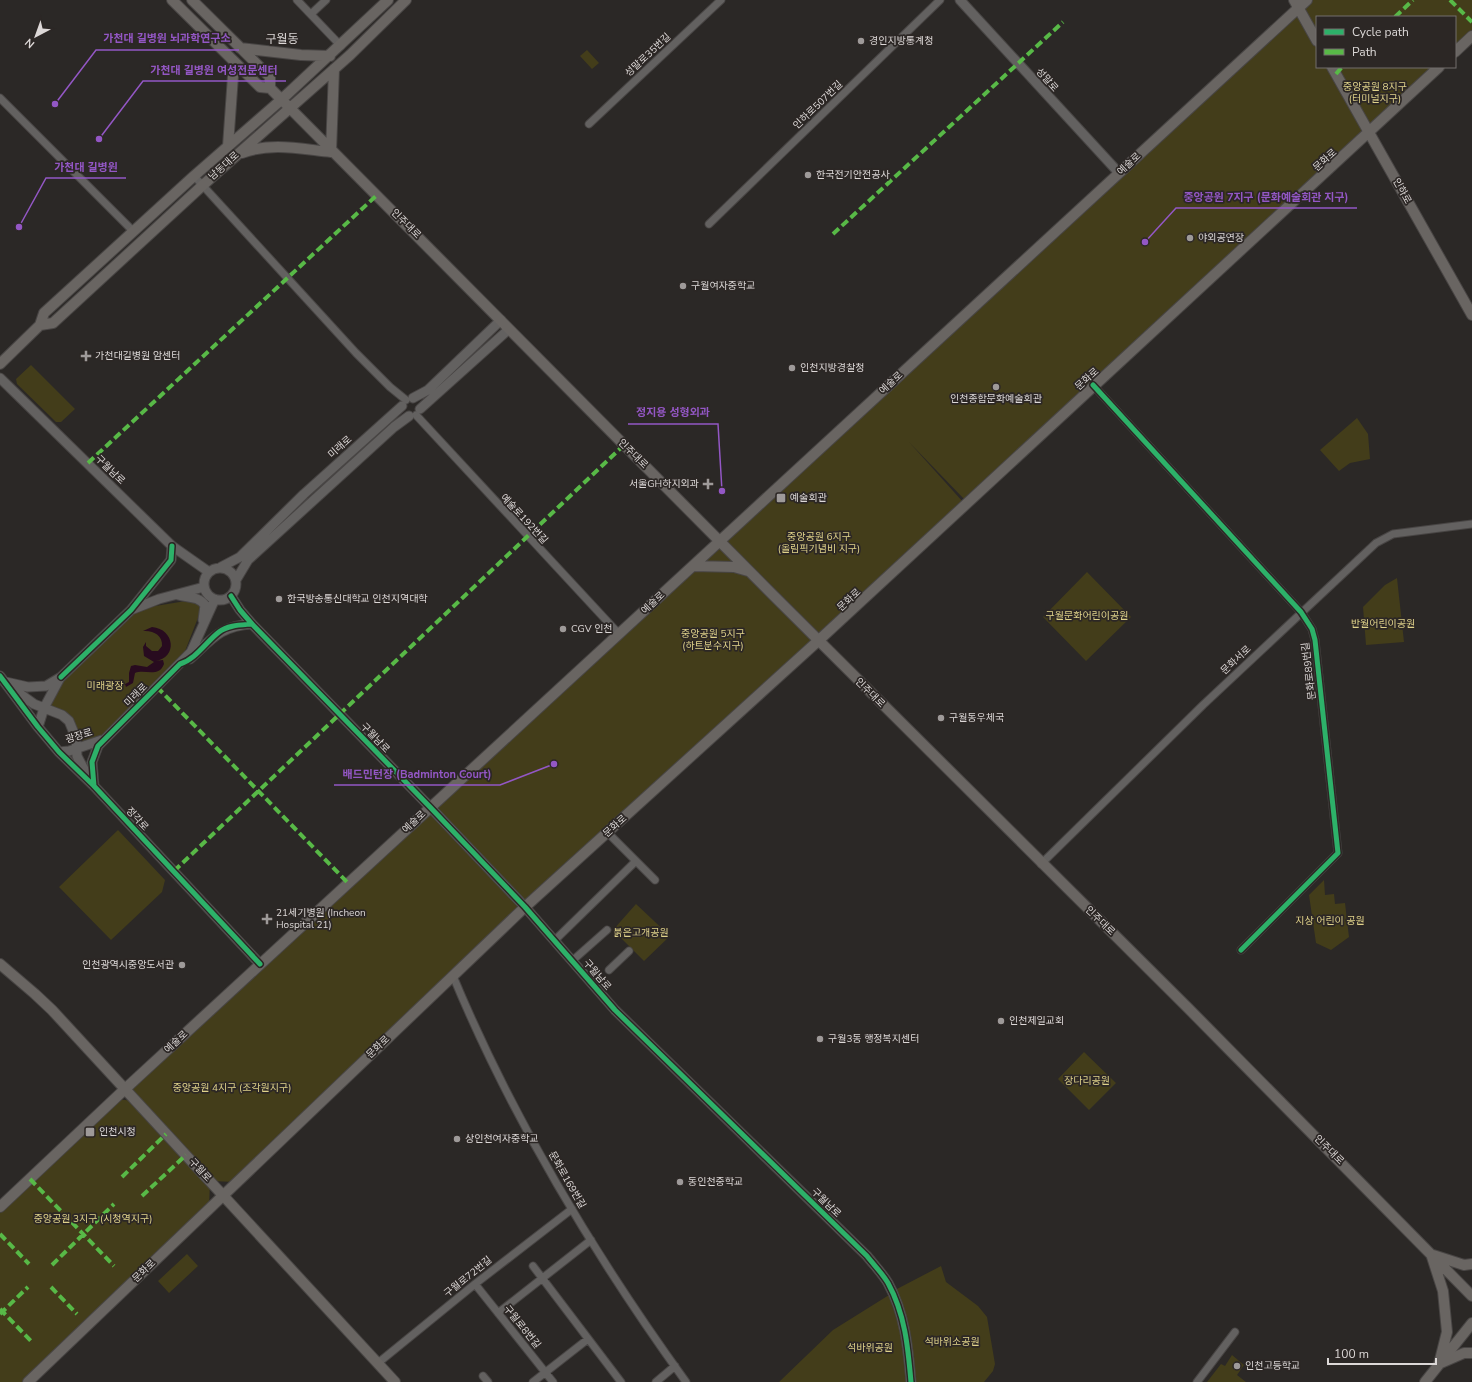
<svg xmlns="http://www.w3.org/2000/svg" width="1472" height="1382" font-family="'Nunito Sans','Noto Sans KR',sans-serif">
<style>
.green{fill:#433d1a}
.water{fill:#280b1f}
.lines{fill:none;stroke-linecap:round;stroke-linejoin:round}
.minor-casing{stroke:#484544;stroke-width:9}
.tertiary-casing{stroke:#484544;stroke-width:11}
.secondary-casing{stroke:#484544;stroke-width:12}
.minor{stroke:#636160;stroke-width:7}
.tertiary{stroke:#636160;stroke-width:9}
.secondary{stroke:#696562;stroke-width:10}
.quiet{stroke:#58b947;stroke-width:4;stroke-dasharray:8 4;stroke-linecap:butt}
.cycleway-casing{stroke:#2c2725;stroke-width:8}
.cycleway{stroke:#2db169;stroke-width:5}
.poi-dot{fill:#9e9a99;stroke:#2c2725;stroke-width:1.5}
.labels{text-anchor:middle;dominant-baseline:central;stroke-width:3.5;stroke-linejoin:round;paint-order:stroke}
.poi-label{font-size:10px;fill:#dcd8d7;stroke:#2c2725;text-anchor:start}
.street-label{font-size:10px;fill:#dcd8d7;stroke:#2c2725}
.park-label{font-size:10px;fill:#dfd28a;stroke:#2c2725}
.quarter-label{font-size:12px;fill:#dcd8d7;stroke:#2c2725}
.leader{fill:none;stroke:#9357c5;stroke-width:1.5}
.callout-dot{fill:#9357c5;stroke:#2c2725;stroke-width:1.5}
.callout-label{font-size:11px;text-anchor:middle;font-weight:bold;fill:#9357c5;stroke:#2c2725;stroke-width:3.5;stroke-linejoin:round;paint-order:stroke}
</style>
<rect width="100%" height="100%" fill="#2b2826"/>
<path class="green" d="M1307 0H1472V36L1455 52V17H1317V67H1330L1364 131 965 500 909 442 963 502 525 902 518 900 516 916 236 1182 210 1181 209 1208 28 1382H0V1208L115 1099 135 1101 125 1089 424 814 437 815 430 807Z
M587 50 599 63 592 69 580 56Z
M1332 67H1439L1369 132Z
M31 365 75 409 61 422H56L17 384 16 379Z
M1357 418 1368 434 1370 459 1350 463 1339 471 1320 450Z
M1087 572 1131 617 1086 661 1043 617Z
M1397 578 1404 642 1366 645 1363 607 1385 585Z
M192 600 198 604 201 610 180 664 104 739 76 749 69 721 44 708 61 677 131 610Z
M118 830 165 880 162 892 111 940 59 887Z
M1324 880 1325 895 1334 894 1335 904 1345 903 1349 937 1331 950 1316 943 1309 895Z
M636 904 670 936 644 961 613 930Z
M1084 1052 1116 1083 1089 1110 1058 1079Z
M187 1254 198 1266 169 1293 158 1281Z
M941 1266 946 1282 978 1306 987 1317 995 1364 993 1371 984 1382H915L911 1335 895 1290Z
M889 1295 905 1346 907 1382H779L833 1330Z
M1232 1355 1244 1365 1237 1375 1246 1382H1207L1221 1364 1225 1366Z"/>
<path class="water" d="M152 627C175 629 178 658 155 661L163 660 164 664C159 678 145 669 135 673L133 683 126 687 125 684 129 682V673L131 666 135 665 147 667 154 662 144 656 143 647 146 642V646L152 651H158L162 646C163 635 153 630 143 631Z"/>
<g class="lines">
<defs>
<path id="minor" d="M297 0 341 46
M311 14 326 0
M0 98 133 231
M589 124 721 0
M194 176 356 353 390 387 406 400
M709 224 940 0
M1093 385 1301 612 1312 629 1315 640 1338 853 1241 950
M416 415 619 634
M608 833 655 880
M1041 864 1203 705 1376 543 1393 534 1472 524
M554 941 636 861
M572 961 607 930
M609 970 629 951
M453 976C513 1120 595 1256 686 1382
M533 1266 621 1382
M475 1284 553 1382
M498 1313 591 1240
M378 1363 475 1284 572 1209
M483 1376 488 1382
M533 1382 588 1339
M656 1382 675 1366
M1197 1382 1235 1332"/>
<path id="tertiary" d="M960 0 1119 173
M0 378 172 546 209 572
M413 398 428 390 501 320
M420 409 509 329
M221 567 240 557 304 494 402 406
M204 584a16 16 0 1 1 32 0a16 16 0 1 1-32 0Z
M236 580 248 560 394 427 409 416
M178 595C189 598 198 596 205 605L203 620
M231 596 240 610 252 624 430 807 525 907 615 1010 867 1256C874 1265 882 1273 888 1283 905 1314 908 1347 911 1382
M131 610 171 560 172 546
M190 659C212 639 220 626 252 624
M0 676 38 727 59 752 94 786 260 964
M6 682 28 687 46 686 61 677 131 610 159 599 204 587
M16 691 34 704 62 715 69 721 76 738 77 756 87 775
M38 727 44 708 60 678
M59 752 69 751 102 740
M94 786 92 762 98 746 191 652 215 599"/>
<path id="secondary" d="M172 0 260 87 270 88 771 593 1188 1008 1472 1296
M192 0 270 77V88
M1294 0 1317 41
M240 48 301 55 330 56
M1455 52 1472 36
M1332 67 1472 315
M228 146 234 62
M242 153C271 142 301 149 331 152L334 69
M40 325 53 323 203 185 350 55 406 0
M0 364 40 325 44 313 194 176 281 100 388 0
M693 566 734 567 748 571
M0 964 35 994 52 1010 395 1382
M0 1207 125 1089 1307 0
M1433 1255 1464 1265 1472 1264
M1432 1257 1443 1291 1447 1332 1439 1364
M1441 1363 1464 1353H1472
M28 1382 525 907 818 641 1439 67
M1425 1382 1472 1323"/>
</defs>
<use href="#minor" class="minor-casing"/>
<use href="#tertiary" class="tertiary-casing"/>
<use href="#secondary" class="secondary-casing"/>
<use href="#minor" class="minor"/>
<use href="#tertiary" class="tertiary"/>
<use href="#secondary" class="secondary"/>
<path class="quiet" d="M1450 0 1472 22
M1395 17 1413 0
M1336 74 1342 67
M833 234 1063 22
M88 463 377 195
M157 687 348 883
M174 871 624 445
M122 1177 166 1134
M30 1179 114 1266
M142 1196 186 1155
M0 1234 29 1264
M52 1265 114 1204
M51 1287 77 1314
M0 1309 31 1341
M0 1314 28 1287"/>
<defs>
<path id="cycleway" d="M1093 385 1301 612 1312 629 1315 640 1338 853 1241 950
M231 596 240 610 252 624 430 807 525 907 615 1010 867 1256C874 1265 882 1273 888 1283 905 1314 908 1347 911 1382
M0 676 38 727 59 752 94 786 260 964
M61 677 131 610 171 560 172 546
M94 786 92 762 98 746 180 664C196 659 206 642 219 632 228 625 241 625 252 624"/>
</defs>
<use href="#cycleway" class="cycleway-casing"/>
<use href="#cycleway" class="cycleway"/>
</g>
<g class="poi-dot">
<circle cx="861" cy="41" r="4"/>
<circle cx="808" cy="175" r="4"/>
<circle cx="1190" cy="238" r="4"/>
<circle cx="683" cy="286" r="4"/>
<path d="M84 350h4v4h4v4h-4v4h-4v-4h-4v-4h4z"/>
<circle cx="792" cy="368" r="4"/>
<circle cx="996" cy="387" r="4"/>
<path d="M706 478h4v4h4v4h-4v4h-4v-4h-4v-4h4z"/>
<rect x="776" y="493" width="10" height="10" rx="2"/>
<circle cx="279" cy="599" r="4"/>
<circle cx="563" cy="629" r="4"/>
<circle cx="941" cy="718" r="4"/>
<path d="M265 913h4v4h4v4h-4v4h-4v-4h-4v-4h4z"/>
<circle cx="182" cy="965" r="4"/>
<circle cx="1001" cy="1021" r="4"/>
<circle cx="820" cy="1039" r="4"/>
<rect x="85" y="1127" width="10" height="10" rx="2"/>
<circle cx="457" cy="1139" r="4"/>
<circle cx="680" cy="1182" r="4"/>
<circle cx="1237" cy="1366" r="4"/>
</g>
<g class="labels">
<g class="poi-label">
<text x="869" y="41">경인지방통계청</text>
<text x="816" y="175">한국전기안전공사</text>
<text x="1198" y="238">야외공연장</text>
<text x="691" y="286">구월여자중학교</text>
<text x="95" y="356">가천대길병원 암센터</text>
<text x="800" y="368">인천지방경찰청</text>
<text x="996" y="399" text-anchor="middle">인천종합문화예술회관</text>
<text x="699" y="484" text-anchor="end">서울GH하지외과</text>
<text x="790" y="498">예술회관</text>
<text x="287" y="599">한국방송통신대학교 인천지역대학</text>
<text x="571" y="629">CGV 인천</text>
<text x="949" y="718">구월동우체국</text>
<text x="276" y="913">21세기병원 (Incheon<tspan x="276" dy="12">Hospital 21)</tspan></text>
<text x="174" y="965" text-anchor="end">인천광역시중앙도서관</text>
<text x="1009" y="1021">인천제일교회</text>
<text x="828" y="1039">구월3동 행정복지센터</text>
<text x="99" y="1132">인천시청</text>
<text x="465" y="1139">상인천여자중학교</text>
<text x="688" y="1182">동인천중학교</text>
<text x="1245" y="1366">인천고등학교</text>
</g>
<g class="street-label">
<text transform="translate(648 55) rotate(-43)">성말로35번길</text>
<text transform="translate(1047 80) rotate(48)">성말로</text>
<text transform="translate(818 105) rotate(-44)">인하로507번길</text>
<text transform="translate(1325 160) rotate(-42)">문화로</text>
<text transform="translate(1129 164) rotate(-43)">예술로</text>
<text transform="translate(224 166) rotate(-42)">남동대로</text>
<text transform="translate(1402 191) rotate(61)">인하로</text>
<text transform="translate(406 224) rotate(45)">인주대로</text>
<text transform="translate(1087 379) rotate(-42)">문화로</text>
<text transform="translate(891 383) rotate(-43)">예술로</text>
<text transform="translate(340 447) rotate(-42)">미래로</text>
<text transform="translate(633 454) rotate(45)">인주대로</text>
<text transform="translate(110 470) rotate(44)">구월남로</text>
<text transform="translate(524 519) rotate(47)">예술로192번길</text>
<text transform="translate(849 600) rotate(-43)">문화로</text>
<text transform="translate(653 603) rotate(-43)">예술로</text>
<text transform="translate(1236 660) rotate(-43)">문화서로</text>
<text transform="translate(1309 671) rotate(-97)">문화로89번길</text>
<text transform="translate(870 693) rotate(45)">인주대로</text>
<text transform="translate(136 695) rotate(-45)">미래로</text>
<text transform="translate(79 736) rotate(-17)">광장로</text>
<text transform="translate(375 738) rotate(46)">구월남로</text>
<text transform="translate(137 819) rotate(47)">정각로</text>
<text transform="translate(414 822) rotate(-43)">예술로</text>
<text transform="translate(615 826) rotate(-42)">문화로</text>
<text transform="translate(1100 921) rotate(44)">인주대로</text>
<text transform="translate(597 975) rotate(49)">구월남로</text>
<text transform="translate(176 1042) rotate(-43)">예술로</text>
<text transform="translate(378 1047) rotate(-44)">문화로</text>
<text transform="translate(1329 1150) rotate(45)">인주대로</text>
<text transform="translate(200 1170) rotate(47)">구월로</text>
<text transform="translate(567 1180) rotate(60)">문화로169번길</text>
<text transform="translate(826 1203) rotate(44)">구월남로</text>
<text transform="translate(144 1271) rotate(-44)">문화로</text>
<text transform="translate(468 1277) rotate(-39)">구월로72번길</text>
<text transform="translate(522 1327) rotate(51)">구월로8번길</text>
</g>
<g class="park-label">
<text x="1375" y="87">중앙공원 8지구<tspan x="1375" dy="12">(터미널지구)</tspan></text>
<text x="819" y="537">중앙공원 6지구<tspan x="819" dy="12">(올림픽기념비 지구)</tspan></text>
<text x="1087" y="616">구월문화어린이공원</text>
<text x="1383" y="624">반월어린이공원</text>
<text x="713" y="634">중앙공원 5지구<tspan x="713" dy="12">(하트분수지구)</tspan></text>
<text x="105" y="686">미래광장</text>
<text x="1330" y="921">지상 어린이 공원</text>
<text x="641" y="933">붉은고개공원</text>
<text x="1087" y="1081">장다리공원</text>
<text x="232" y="1088">중앙공원 4지구 (조각원지구)</text>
<text x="93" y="1219">중앙공원 3지구 (시청역지구)</text>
<text x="952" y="1342">석바위소공원</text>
<text x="870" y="1348">석바위공원</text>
</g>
<g class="quarter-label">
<text x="282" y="39">구월동</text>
</g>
</g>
<path class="leader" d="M55 104L96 50H239M99 139L143 81H286M19 227L46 178H126M1145 242L1176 208H1357M722 491L718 424H628M554 764L500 785H334"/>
<g class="callout-dot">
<circle cx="55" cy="104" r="4"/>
<circle cx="99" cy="139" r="4"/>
<circle cx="19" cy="227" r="4"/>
<circle cx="1145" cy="242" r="4"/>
<circle cx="722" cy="491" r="4"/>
<circle cx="554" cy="764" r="4"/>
</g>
<g class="callout-label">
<text x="167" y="42">가천대 길병원 뇌과학연구소</text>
<text x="214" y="74">가천대 길병원 여성전문센터</text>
<text x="86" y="171">가천대 길병원</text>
<text x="1266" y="201">중앙공원 7지구 (문화예술회관 지구)</text>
<text x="673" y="416">정지용 성형외과</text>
<text x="417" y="778">배드민턴장 (Badminton Court)</text>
</g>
<rect x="1316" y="16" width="140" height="52" fill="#2c2725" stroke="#726e6c"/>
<rect x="1324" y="29" width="20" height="6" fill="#2db169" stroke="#726e6c"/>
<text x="1352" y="36" font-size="12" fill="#dcd8d7">Cycle path</text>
<rect x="1324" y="49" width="20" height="6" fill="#58b947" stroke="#726e6c"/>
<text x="1352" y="56" font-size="12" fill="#dcd8d7">Path</text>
<g transform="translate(36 36) rotate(221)" stroke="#2c2725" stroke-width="3" paint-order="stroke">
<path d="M0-3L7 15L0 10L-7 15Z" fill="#dcd8d7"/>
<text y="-6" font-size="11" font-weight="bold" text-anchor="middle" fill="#dcd8d7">N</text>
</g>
<path d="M1328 1358v6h108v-6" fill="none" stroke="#dcd8d7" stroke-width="2"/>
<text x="1334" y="1358" font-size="12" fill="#dcd8d7" stroke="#2c2725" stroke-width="3" paint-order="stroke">100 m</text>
</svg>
